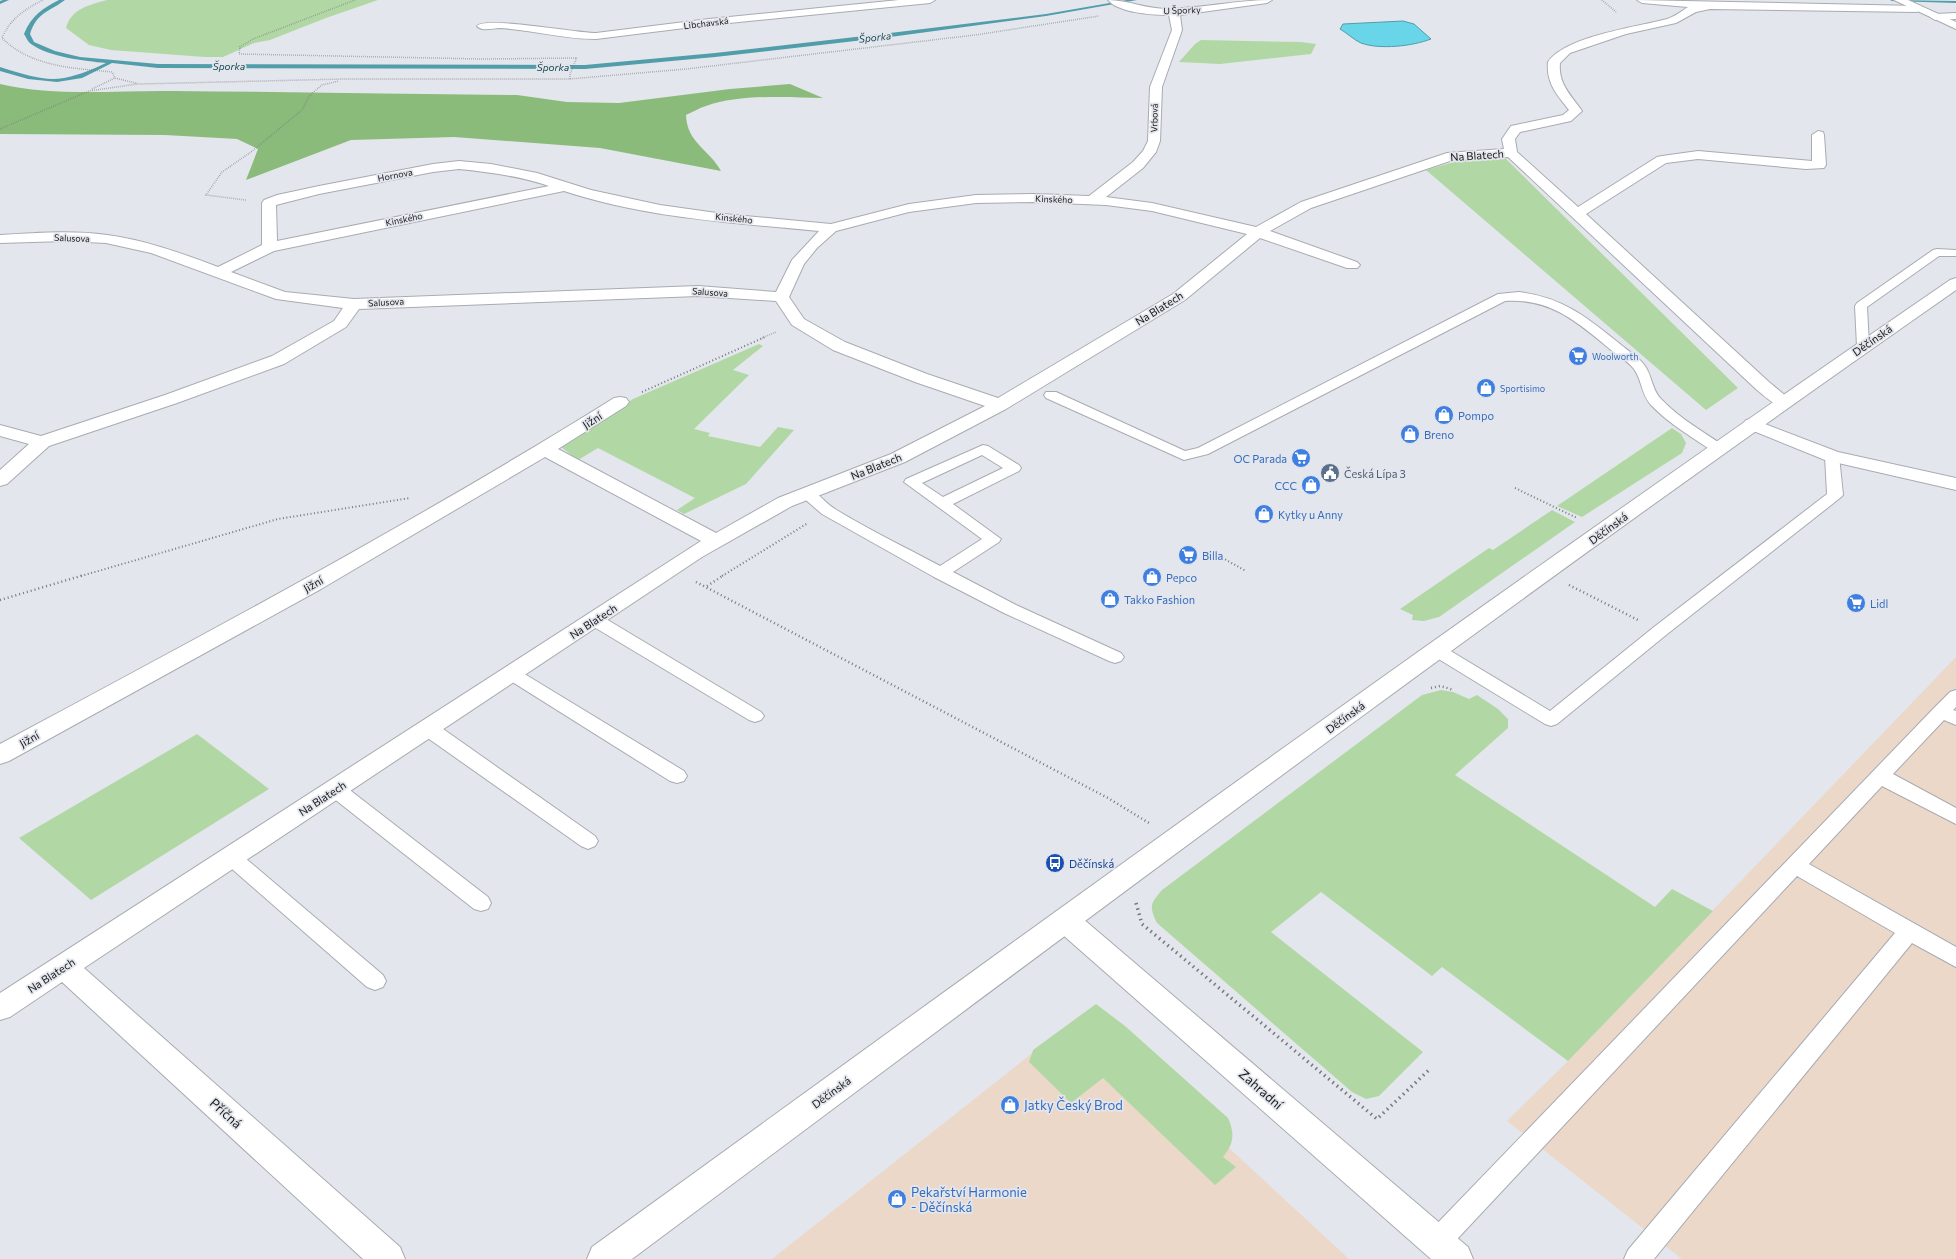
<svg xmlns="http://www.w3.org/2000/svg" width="1956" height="1259" font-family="Commissioner,sans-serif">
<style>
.industrial{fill:#ebd8c9}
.green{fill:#b1d8a4}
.forest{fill:#8bbb7b}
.water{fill:#69d5e8;stroke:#519daa}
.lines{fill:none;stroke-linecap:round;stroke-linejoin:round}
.stream{fill:#519daa;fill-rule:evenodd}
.service-casing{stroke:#a8abb1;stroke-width:2}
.minor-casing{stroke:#a8abb1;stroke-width:2}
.secondary-casing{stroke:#a8abb1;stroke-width:2}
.path-far3{stroke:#77797d;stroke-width:1.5;stroke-dasharray:0.5 1.5;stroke-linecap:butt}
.path-far2{stroke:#77797d;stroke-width:2;stroke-dasharray:1 2.5;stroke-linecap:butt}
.path-far1{stroke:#77797d;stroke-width:2.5;stroke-dasharray:1 3;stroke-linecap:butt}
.path{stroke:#77797d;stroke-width:3.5;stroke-dasharray:1.5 4;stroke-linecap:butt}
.service{fill:#fff;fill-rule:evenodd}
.minor{fill:#fff;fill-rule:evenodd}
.secondary{fill:#fff;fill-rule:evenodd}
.labels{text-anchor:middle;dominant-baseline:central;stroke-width:3.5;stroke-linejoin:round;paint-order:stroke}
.far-street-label{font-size:9px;fill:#18191b;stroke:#e3e6ec}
.far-shop-label{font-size:9px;fill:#366cbe;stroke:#e3e6ec;text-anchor:start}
.far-water-label{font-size:10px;font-style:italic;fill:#15464f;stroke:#e3e6ec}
.street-label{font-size:11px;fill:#18191b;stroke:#e3e6ec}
.shop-label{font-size:11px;fill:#366cbe;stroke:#e3e6ec;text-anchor:start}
.service-label{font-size:11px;fill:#4e5e75;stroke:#e3e6ec;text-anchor:start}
.transit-label{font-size:11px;fill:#164399;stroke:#e3e6ec;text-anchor:start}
.near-street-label{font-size:13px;fill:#18191b;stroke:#e3e6ec}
.near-shop-label{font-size:13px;fill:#366cbe;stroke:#e3e6ec;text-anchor:start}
</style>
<rect width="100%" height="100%" fill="#e3e6ec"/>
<path class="industrial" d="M1956 657V1259H1682L1507 1121 1568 1061Z
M1083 1013 1349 1259H772Z"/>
<path class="green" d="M107 0H378L326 18 270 40 254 43 223 57H205L111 50 89 45 66 28C71 9 89 5 107 0Z
M1201 40 1301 42 1316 44 1311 54 1220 64 1179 62 1195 44Z
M1505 158 1738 388 1706 410 1426 170 1465 159Z
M759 344 763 346 733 370 749 375 694 429 710 433 708 436 760 447 778 427 794 430 746 484 684 514 677 510 695 498 598 448 578 460 561 447 633 399Z
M1672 428 1681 434 1686 443 1682 453 1582 517 1557 506Z
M1552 510 1575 522 1439 617 1424 621 1412 620 1413 615 1400 609 1489 548 1493 550Z
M1441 690 1453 692 1469 699 1477 695 1498 709 1508 719V728L1455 775 1655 907 1672 889 1713 911 1568 1061 1442 967 1432 976 1321 892 1271 932 1423 1052 1379 1096 1366 1099 1352 1092 1157 923C1149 906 1150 904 1162 890L1422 695Z
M197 734 269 789 91 900 19 838Z
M1096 1004 1125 1026 1228 1118C1235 1133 1234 1144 1223 1157L1236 1167 1215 1185 1103 1078 1071 1103 1029 1062 1033 1050Z"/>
<path class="forest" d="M0 84C56 97 118 90 175 91 289 92 403 94 517 95L567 102 619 103 730 89 790 84 823 98C787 97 740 94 706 106 699 108 693 112 686 115 687 143 709 149 721 171L600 148 454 137 351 140 246 180 258 149 237 139 165 135 0 134Z"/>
<path class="water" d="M1403 21 1414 24 1431 39C1413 46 1380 50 1361 43 1354 40 1347 33 1340 29L1343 24Z"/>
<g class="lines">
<path class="stream" d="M3 0H9L0 4V1Z
M59 0H65C49 12 37 12 30 34L34 42 55 51 80 57 158 64 585 65 715 53 890 33 1046 14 1127 0H1137L1046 16 890 37 715 57 585 69 158 68 112 63 82 78 57 82 28 79 0 71V67C48 82 59 85 106 63 85 61 49 57 31 44 28 42 26 37 24 34 31 16 43 8 59 0Z
M1890 0 1956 1V3L1892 1Z"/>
<defs>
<path id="service" d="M1937 249 1956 250V256H1939L1867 307 1869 346 1868 349H1858L1857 346 1855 306 1857 303 1933 250Z
M1519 292C1562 297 1587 317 1620 344 1628 351 1639 357 1645 366 1652 376 1652 390 1661 399 1679 418 1702 431 1724 446L1726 449 1724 452H1714C1692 437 1669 424 1651 405 1641 394 1642 380 1634 369 1628 361 1618 356 1611 350 1577 322 1551 298 1505 301L1208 454 1184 460 1046 398 1044 395 1046 392H1056L1185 451 1198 448 1498 294Z
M983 445 988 446 1019 465 1021 468 1019 471 953 504 1001 539 999 542 953 572 1016 605 1121 653 1124 657 1121 661 1115 663 1109 661 1004 613 934 577 822 514 799 494 802 491C816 487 824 503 835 509 869 530 905 547 940 566L982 539 904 482 906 479ZM982 455 1003 468 943 497 922 483Z
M1832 452 1837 453 1839 456 1843 495 1840 498 1666 635 1557 724 1551 726 1545 724 1432 655 1429 651 1432 647 1438 645 1444 647 1550 711 1654 627 1827 494 1825 456 1827 453Z
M595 615 601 616 761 712 764 716 761 720 755 722 749 720 589 624 587 620 589 616Z
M512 668 518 670 684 771 687 776 684 781 677 783 670 781 506 678 503 674 506 670Z
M1956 690V707L1953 710 1956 711V725L1944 720 1893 774 1956 808V824L1882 786 1809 864 1956 947V967L1912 943 1654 1259H1624L1628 1250 1895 933 1797 876 1446 1251 1437 1255 1428 1251 1424 1242 1428 1233 1935 707 1950 692Z
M429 723 436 724 595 836 598 841 595 846 588 849 581 846 422 734 420 729 422 724Z
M335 782 342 784 488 897 491 903 488 909 481 911 474 909 328 794 325 789 328 784Z
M231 849 238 852 383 975 386 981 383 987 375 990 367 987 224 862 221 857 224 852Z"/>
<path id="minor" d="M899 0H935L930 3 709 25 596 39C564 39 532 30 500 28 493 28 482 32 477 26 485 16 577 33 596 33L709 19Z
M1108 0C1128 0 1145 9 1168 9 1203 8 1237 0 1272 0L1267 3 1180 15 1182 30 1162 87 1160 141 1156 152 1143 168 1106 197 1152 203 1256 227 1301 202 1447 153 1504 149 1502 139 1511 126 1563 115 1569 110C1557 95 1546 83 1548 62 1566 36 1637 27 1667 19 1674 17 1682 11 1688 7L1642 3 1637 0 1917 6 1922 9 1917 12 1710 9 1696 12 1676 23 1626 34 1570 53 1560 63C1558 84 1571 95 1582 111L1571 121 1520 132 1515 139 1517 152 1578 207 1657 157 1662 156 1698 151 1812 161V135L1818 131 1823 132 1824 135 1826 165 1824 168 1806 169 1698 159 1666 163 1586 214 1769 382 1793 402 1790 406C1777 409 1767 398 1757 390L1508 157 1453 160 1311 208 1270 231 1357 262 1360 265 1357 268H1347L1260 238 1185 300 1006 409 905 462 792 506 702 557 84 968 400 1247 405 1259H363L62 982 10 1017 0 1020V993L701 541 545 457 321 589 9 761 0 764V744C207 633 414 523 614 398L620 397 626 398 629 402 626 406 558 449 716 533 778 498 891 454 985 406 915 382 833 350 792 325 776 301 698 296 359 309 346 327 284 364 177 403 49 446 7 484 0 486V470L29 444 0 436V425L41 436 165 395 272 356 334 321 343 308 276 299 151 253 106 243 65 241 0 243V235C35 233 72 230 107 235 145 240 181 253 218 267L262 245V203L264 200 277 195 319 186 433 164 459 161 491 164 537 173 591 190 660 205 724 214 831 224 909 204 976 195 1034 194 1089 196 1133 162 1143 151 1148 141 1150 87 1172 30 1169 15C1153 15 1119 13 1108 0ZM459 169C489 172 520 176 549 186L277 241 276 205 319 194 433 172ZM564 191C646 218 734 223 819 231L792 260 776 292 698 286 354 299 285 292 231 272 274 251ZM1034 202 1106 205 1152 211 1247 234 1173 294 998 398 927 374 845 342 804 319 789 297 804 264 817 248 836 231 909 212 976 203Z
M1956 13V19L1935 20 1930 17 1935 14Z
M1752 419 1838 452 1956 478V490L1825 460 1746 428 1743 424 1746 420Z
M1065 909 1075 912 1468 1247 1473 1259H1431L1055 928 1051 920 1055 912Z"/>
<path id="secondary" d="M1894 0H1908L1956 22V29Z
M1956 278V290C1507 603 1070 932 632 1259H587L592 1247C1042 921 1492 594 1950 280Z"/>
</defs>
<use href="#service" class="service-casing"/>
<use href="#minor" class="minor-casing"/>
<use href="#secondary" class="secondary-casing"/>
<path class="path-far3" d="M43 0C25 9 10 19 2 38 31 67 73 68 112 72L115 78 139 84 345 79H570L686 69 975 35 1099 16
M355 0 253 39 240 47 239 54 483 59 576 58
M1602 0 1616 12
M570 79V74L577 57
M92 89 115 78
M0 129 89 91 137 84
M246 200 206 195 222 172 251 152 302 110 310 95 322 85 339 81
M762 338 776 332"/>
<path class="path-far2" d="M642 392 765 337
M1515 488 1577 518
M1219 556 1246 571
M81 576 278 519 410 498
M722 576 808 523"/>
<path class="path-far1" d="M696 582 1108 798 1149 823
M1569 585 1638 620
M707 586 724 575
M0 600 84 575
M1431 688 1440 686 1454 690"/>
<path class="path" d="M1136 903 1142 924 1377 1119 1430 1069"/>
<use href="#service" class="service"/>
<use href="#minor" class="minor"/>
<use href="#secondary" class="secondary"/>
</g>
<defs>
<symbol id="supermarket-disc" viewBox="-11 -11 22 22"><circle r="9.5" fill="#3f7fe0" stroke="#e3e6ec"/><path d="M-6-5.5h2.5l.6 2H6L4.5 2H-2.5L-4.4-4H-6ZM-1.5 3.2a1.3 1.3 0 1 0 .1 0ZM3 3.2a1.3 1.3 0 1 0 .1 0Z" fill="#fff"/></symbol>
<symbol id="shop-disc" viewBox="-11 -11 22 22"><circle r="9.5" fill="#3f7fe0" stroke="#e3e6ec"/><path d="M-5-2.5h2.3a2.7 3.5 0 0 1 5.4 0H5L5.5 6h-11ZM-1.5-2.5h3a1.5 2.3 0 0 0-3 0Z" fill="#fff"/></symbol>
<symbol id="civic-disc" viewBox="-11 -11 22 22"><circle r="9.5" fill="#5c6f8a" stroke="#e3e6ec"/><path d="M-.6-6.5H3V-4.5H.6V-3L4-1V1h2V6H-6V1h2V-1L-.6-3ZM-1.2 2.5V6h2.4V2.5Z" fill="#fff"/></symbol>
<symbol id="bus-disc" viewBox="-11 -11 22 22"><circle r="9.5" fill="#1a4fb4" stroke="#e3e6ec"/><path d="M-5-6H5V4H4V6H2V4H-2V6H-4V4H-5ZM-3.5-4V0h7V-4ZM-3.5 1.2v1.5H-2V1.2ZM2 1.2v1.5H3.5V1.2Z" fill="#fff"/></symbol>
</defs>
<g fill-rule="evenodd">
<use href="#supermarket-disc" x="1567" y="345" width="22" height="22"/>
<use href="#shop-disc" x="1475" y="377" width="22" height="22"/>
<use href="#shop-disc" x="1433" y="404" width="22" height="22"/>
<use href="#shop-disc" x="1399" y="423" width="22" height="22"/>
<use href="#supermarket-disc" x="1290" y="447" width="22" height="22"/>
<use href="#civic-disc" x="1319" y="462" width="22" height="22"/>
<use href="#shop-disc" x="1300" y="474" width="22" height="22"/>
<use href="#shop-disc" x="1253" y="503" width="22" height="22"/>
<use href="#supermarket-disc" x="1177" y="544" width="22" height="22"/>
<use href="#shop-disc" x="1141" y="566" width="22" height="22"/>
<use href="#shop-disc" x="1099" y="588" width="22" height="22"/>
<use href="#supermarket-disc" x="1845" y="592" width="22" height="22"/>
<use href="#bus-disc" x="1044" y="852" width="22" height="22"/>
<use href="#shop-disc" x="999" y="1094" width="22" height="22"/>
<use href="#shop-disc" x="886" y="1188" width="22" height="22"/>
</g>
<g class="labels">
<g class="far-street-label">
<text transform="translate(1182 10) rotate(-2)">U Šporky</text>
<text transform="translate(706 23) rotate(-7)">Libchavská</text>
<text transform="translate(1154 118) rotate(-89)">Vrbová</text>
<text transform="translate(395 175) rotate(-11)">Hornova</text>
<text transform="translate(1054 199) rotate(2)">Kinského</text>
<text transform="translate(734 218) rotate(6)">Kinského</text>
<text transform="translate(404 219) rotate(-12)">Kinského</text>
<text transform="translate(72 238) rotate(2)">Salusova</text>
<text transform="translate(710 292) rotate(4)">Salusova</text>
<text transform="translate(386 302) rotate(-3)">Salusova</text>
</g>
<g class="far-shop-label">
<text x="1592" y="356">Woolworth</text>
<text x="1500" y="388">Sportisimo</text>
</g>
<g class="far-water-label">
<text transform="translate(875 37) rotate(-6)">Šporka</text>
<text x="229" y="66">Šporka</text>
<text x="553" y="67">Šporka</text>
</g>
<g class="street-label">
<text transform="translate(1477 155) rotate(-4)">Na Blatech</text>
<text transform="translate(1159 308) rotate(-32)">Na Blatech</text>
<text transform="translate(1872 340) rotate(-35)">Děčínská</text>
<text transform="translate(592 420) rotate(-33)">Jižní</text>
<text transform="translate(876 466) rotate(-22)">Na Blatech</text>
<text transform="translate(1608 528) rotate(-36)">Děčínská</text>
<text transform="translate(313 584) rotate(-29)">Jižní</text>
<text transform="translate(593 621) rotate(-33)">Na Blatech</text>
<text transform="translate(1345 717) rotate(-36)">Děčínská</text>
<text transform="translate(29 739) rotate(-29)">Jižní</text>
<text transform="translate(322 798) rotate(-33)">Na Blatech</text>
<text transform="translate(51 975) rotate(-33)">Na Blatech</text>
<text transform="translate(831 1092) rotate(-36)">Děčínská</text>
</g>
<g class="shop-label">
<text x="1458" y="415">Pompo</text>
<text x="1424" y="434">Breno</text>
<text x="1287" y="458" text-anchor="end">OC Parada</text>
<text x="1297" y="485" text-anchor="end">CCC</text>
<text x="1278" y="514">Kytky u Anny</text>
<text x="1202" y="555">Billa</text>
<text x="1166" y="577">Pepco</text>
<text x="1124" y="599">Takko Fashion</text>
<text x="1870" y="603">Lidl</text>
</g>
<g class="service-label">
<text x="1344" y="473">Česká Lípa 3</text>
</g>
<g class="transit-label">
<text x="1069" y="863">Děčínská</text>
</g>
<g class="near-street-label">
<text transform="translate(1261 1089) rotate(41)">Zahradní</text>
<text transform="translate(226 1113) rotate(42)">Příčná</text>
</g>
<g class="near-shop-label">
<text x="1024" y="1105">Jatky Český Brod</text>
<text x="911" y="1192">Pekařství Harmonie<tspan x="911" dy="15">- Děčínská</tspan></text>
</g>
</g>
</svg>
